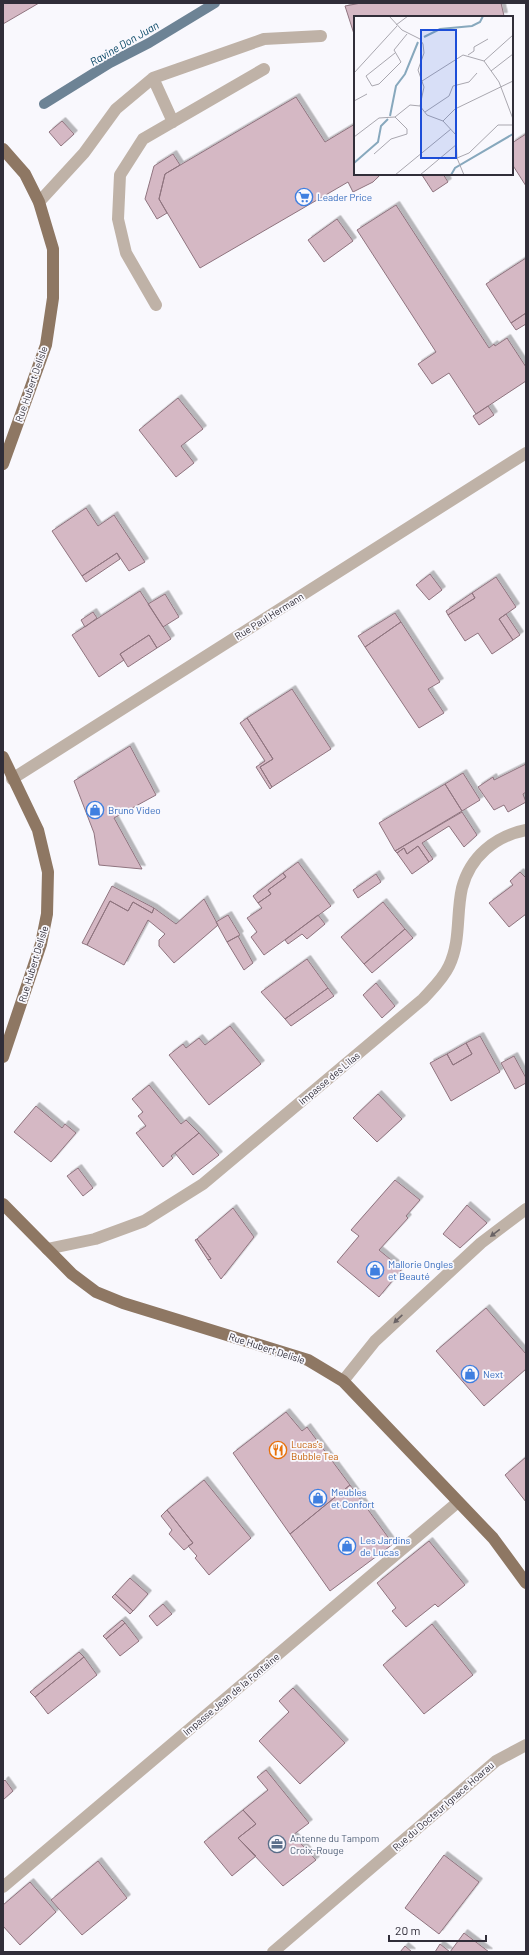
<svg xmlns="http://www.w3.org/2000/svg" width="529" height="1955" font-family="Barlow,sans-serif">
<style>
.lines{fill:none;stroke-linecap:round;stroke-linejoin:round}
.stream{stroke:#6d8395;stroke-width:10}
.building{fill:#d5b8c4;stroke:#8f747f;filter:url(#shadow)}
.minor{stroke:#bfb2a7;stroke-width:12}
.major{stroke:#8e7763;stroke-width:12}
.oneway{fill:#6a6365}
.labels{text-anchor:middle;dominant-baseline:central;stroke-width:3.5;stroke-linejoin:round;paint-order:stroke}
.shop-label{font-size:10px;fill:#366cbe;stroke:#f9f8fd;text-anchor:start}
.street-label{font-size:10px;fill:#312e39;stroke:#f9f8fd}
.food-label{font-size:10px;fill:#c56008;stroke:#f9f8fd;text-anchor:start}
.service-label{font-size:10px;fill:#4e5e75;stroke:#f9f8fd;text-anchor:start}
.water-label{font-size:11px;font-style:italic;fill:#004160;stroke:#f9f8fd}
.inset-river{fill:none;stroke:#87a8bd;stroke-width:2}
.inset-road{fill:none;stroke:#a9a7af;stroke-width:1}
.view{fill:#1d4ed8;fill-opacity:0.15;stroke:#1d4ed8;stroke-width:2}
.inset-edge{fill:none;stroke:#312e39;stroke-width:2}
</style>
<defs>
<filter id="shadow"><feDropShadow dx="3.5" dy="-3.5" stdDeviation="0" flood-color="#0004"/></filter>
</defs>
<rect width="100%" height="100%" fill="#f9f8fd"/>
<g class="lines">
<path class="stream" d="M44 104 110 63 149 43 215 3"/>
</g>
<path class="building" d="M3 3H39L3 24Z
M361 3H501L504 16 355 17V37L345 6Z
M296 97 325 142 355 124V174H381L373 182 353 192 348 182 200 268 159 199 165 174Z
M62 121 74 134 61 146 49 132Z
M526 134V186L512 164V143Z
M173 154 180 165 165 174 159 199 167 213 157 219 145 199 154 166Z
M443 174 448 182 433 192 422 175Z
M396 205 489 348 494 344 495 346 507 338 526 367V381L476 414 449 373 432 384 418 364 436 352 357 230Z
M337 219 353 241 324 262 308 240Z
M526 258V313L511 323 486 284Z
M526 313V324L516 330 511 323Z
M178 398 203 429 181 446 194 463 176 477 139 430Z
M488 406 494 415 479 425 473 416Z
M86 508 98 526 114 515 145 562 129 571 117 553 82 576 52 531Z
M117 553 120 559 86 582 82 576Z
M430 574 442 590 429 600 416 585Z
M496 577 516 607 499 619 513 640 492 654 478 633 465 641 448 615 475 598 472 593Z
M140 591 171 639 157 648 149 635 120 654 124 660 99 677 72 635Z
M472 593 475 598 448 615 446 611Z
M165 594 179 617 163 627 148 604Z
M93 612 97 618 85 627 81 620Z
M395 613 401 622 365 647 358 636Z
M506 614 520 635 513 640 499 619Z
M401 622 440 682 428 689 444 713 419 728 365 647Z
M149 635 157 648 128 667 120 654Z
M292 689 331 749 272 787 260 767 273 759 247 718Z
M247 718 273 759 260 767 272 787 270 789 256 767 265 761 240 723Z
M130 746 156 795 114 818 142 869 99 865 94 833 74 781Z
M526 764V792L523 794 526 802 508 812 504 805 494 810 478 787 493 777 494 780Z
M463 773 480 800 462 811 445 784Z
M445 784 462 811 395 851 379 823Z
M462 812 477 835 464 847 449 826 422 843 433 859 429 862 418 846 407 854 404 848 397 853 395 851Z
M418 846 429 862 412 874 397 853 404 848 407 854Z
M298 862 331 906 264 955 251 937 257 932 247 918 262 908 258 903 271 894 268 890 286 877 283 873Z
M520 872 526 878V914L509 927 489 903 513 885 510 881Z
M283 873 286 877 268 890 271 894 258 903 253 896Z
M376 874 381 882 358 898 353 890Z
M112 886 154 908 152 913 133 902 128 911 110 901 87 945 82 943Z
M204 899 218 925 174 963 159 946V940L165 934 148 920 124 965 87 945 110 901 128 911 133 902 152 913 154 908 176 924Z
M383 902 405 929 364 964 341 937Z
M228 915 240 935 227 942 216 922Z
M318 915 325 924 307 939 302 934 288 944 285 940Z
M405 929 413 938 372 973 364 964Z
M238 936 253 963 244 970 227 942Z
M307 959 328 988 285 1019 261 992Z
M376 983 395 1006 382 1018 363 995Z
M328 988 334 996 291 1026 285 1019Z
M230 1026 261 1064 209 1105 169 1055 183 1044 186 1048 199 1038 205 1045Z
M480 1036 500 1072 451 1101 430 1063 447 1054 453 1065 472 1054 466 1043Z
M466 1043 472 1054 453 1065 447 1054Z
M514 1056 526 1078V1083L515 1089 501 1063Z
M149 1085 181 1124 186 1120 199 1133 171 1156 173 1158 163 1167 136 1133 146 1126 138 1116 143 1112 132 1099Z
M378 1094 402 1119 377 1142 353 1118Z
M36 1106 62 1128 65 1124 76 1133 51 1162 14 1132Z
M199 1133 219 1155 193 1175 175 1153Z
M78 1168 93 1188 83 1196 67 1176Z
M395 1180 420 1200 406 1216 408 1218 379 1250 402 1269 379 1297 337 1262 359 1236 351 1230Z
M467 1205 487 1223 460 1248 443 1234Z
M233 1208 254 1237 221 1279 208 1260 211 1259 197 1239Z
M197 1239 211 1259 208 1260 195 1240Z
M486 1308 526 1354V1369L484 1406 436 1351Z
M286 1412 302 1431 307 1427 350 1485 290 1534 233 1453Z
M526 1457V1502L505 1475Z
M204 1480 251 1538 209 1575 195 1558 197 1556 188 1546 193 1543 167 1510Z
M350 1485 393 1544 330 1591 290 1534Z
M167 1510 193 1543 184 1550 169 1534 172 1530 161 1516Z
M429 1541 465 1585 438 1607 435 1604 406 1627 392 1611 396 1608 377 1583Z
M130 1578 148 1594 133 1611 115 1594Z
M115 1594 133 1611 130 1614 112 1597Z
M163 1604 172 1614 157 1626 149 1616Z
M122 1620 125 1623 106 1639 103 1636Z
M125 1623 139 1641 120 1656 106 1639Z
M432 1624 473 1675 424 1714 383 1665Z
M79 1652 84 1657 35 1697 30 1692Z
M84 1657 97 1675 48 1714 35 1697Z
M293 1688 345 1743 300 1784 259 1741 289 1712 279 1701Z
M266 1770 309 1823 293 1835 316 1860 283 1886 238 1838 256 1824 243 1810 268 1790 257 1777Z
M5 1780 13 1791 3 1800V1782Z
M243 1810 256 1824 238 1838 256 1856 232 1876 204 1842Z
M444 1855 479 1882 439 1934 405 1908Z
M98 1861 127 1898 82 1935 51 1900Z
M30 1882 56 1912 20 1945 3 1926V1905Z
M464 1933 489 1952H450Z
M440 1944 450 1952H435Z
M405 1946 412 1952H400Z"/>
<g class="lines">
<path class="minor" d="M153 78 173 122
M39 202 84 153 116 109 153 78 264 39 321 36
M156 305 126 253 118 219 120 175 143 139 264 69
M12 779 526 453
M47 1249 95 1239 144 1221 203 1184 423 999C432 989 443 979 449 966 461 941 456 914 462 888 470 857 495 836 526 830
M343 1381 375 1341 481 1243 526 1209
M3 1887 458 1502
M273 1952 496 1761 526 1745"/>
<path class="major" d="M3 149 25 174 39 202 53 249V298L46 345 3 464
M3 757 38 830 48 872 47 914 41 944 3 1057
M3 1204 72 1274 96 1292 123 1303 308 1360 343 1381 493 1538 526 1583"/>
</g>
<defs><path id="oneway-solid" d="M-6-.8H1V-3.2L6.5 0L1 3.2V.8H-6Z"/></defs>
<g class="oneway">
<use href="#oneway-solid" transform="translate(495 1233) rotate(143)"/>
<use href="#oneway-solid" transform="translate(398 1319) rotate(137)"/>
</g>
<defs>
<symbol id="supermarket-ring" viewBox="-11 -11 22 22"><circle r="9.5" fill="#f9f8fd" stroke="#3f7fe0" stroke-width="1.5"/><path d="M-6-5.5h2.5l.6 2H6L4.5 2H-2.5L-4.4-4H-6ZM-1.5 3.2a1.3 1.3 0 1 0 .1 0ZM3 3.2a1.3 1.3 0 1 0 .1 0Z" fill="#3f7fe0"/></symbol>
<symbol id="shop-ring" viewBox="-11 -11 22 22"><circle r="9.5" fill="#f9f8fd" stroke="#3f7fe0" stroke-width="1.5"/><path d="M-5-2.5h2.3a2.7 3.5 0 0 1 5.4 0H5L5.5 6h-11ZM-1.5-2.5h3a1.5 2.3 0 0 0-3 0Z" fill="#3f7fe0"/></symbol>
<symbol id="restaurant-ring" viewBox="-11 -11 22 22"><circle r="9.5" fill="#f9f8fd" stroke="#e8710a" stroke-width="1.5"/><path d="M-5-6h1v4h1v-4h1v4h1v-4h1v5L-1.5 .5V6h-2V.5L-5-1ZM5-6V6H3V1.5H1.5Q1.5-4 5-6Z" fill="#e8710a"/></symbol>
<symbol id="office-ring" viewBox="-11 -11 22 22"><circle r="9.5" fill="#f9f8fd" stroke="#5c6f8a" stroke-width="1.5"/><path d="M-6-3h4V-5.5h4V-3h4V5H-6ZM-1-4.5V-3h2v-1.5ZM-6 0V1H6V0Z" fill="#5c6f8a"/></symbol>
</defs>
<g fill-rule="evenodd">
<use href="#supermarket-ring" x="294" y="187" width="20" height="20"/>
<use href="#shop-ring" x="85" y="800" width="20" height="20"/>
<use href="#shop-ring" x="365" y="1260" width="20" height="20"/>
<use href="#shop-ring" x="460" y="1364" width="20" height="20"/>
<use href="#restaurant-ring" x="268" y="1440" width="20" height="20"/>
<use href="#shop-ring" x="308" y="1488" width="20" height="20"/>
<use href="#shop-ring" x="337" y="1536" width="20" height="20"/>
<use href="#office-ring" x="267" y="1834" width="20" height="20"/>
</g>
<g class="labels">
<g class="shop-label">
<text x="317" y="197">Leader Price</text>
<text x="108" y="810">Bruno Video</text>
<text x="388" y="1264">Mallorie Ongles<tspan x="388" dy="12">et Beauté</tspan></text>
<text x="483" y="1374">Next</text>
<text x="331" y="1492">Meubles<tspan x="331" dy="12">et Confort</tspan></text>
<text x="360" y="1540">Les Jardins<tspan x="360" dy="12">de Lucas</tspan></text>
</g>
<g class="street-label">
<text transform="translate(31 384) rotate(-71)">Rue Hubert Delisle</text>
<text transform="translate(269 616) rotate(-32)">Rue Paul Hermann</text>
<text transform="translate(33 964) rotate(-73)">Rue Hubert Delisle</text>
<text transform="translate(329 1078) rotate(-40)">Impasse des Lilas</text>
<text transform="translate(267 1348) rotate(18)">Rue Hubert Delisle</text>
<text transform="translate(231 1694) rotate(-40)">Impasse Jean de la Fontaine</text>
<text transform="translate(443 1806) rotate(-41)">Rue du Docteur Ignace Hoarau</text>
</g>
<g class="food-label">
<text x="291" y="1444">Lucas's<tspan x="291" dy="12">Bubble Tea</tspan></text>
</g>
<g class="service-label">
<text x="290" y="1838">Antenne du Tampom<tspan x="290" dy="12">Croix-Rouge</tspan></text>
</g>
<g class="water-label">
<text transform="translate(124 43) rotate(-30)">Ravine Don Juan</text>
</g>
</g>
<g transform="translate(354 16)">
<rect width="159" height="159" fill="#f9f8fd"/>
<path class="inset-river" d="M70 21 86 13 118 10 126 6 129 0M36 100 42 70 51 58 64 26M0 147 24 126 27 110 34 103M97 159 101 152 159 118"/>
<path class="inset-road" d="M35 0 48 14 66 23 69 28 70 37 64 54 70 71 66 90 73 99 89 105 102 119 103 142 110 159M42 9 54 0M41 37 12 60 18 70 25 68 47 46 40 34 53 18M114 39 120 35V31L134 23M130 45 145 66 159 103M130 45 159 19M137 55 159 38M0 57 43 10M68 65 109 39 130 45M0 85 13 78M71 96 95 80 99 70 115 66 123 57M89 105 101 93 159 65M0 121 25 102 41 101 56 89 66 90M20 138 37 123 53 118V113L41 101M103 142 115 137 144 109H159M41 159 97 113M66 159 103 128"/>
<path class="view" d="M67 14H102V142H67Z"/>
<rect width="159" height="159" class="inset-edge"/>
</g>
<rect width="529" height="1955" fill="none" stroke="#312e39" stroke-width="8"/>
<path d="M389 1935v6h97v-6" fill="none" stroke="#312e39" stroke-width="2"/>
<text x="395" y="1935" font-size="12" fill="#312e39" stroke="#f9f8fd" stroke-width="3" paint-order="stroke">20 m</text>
</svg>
